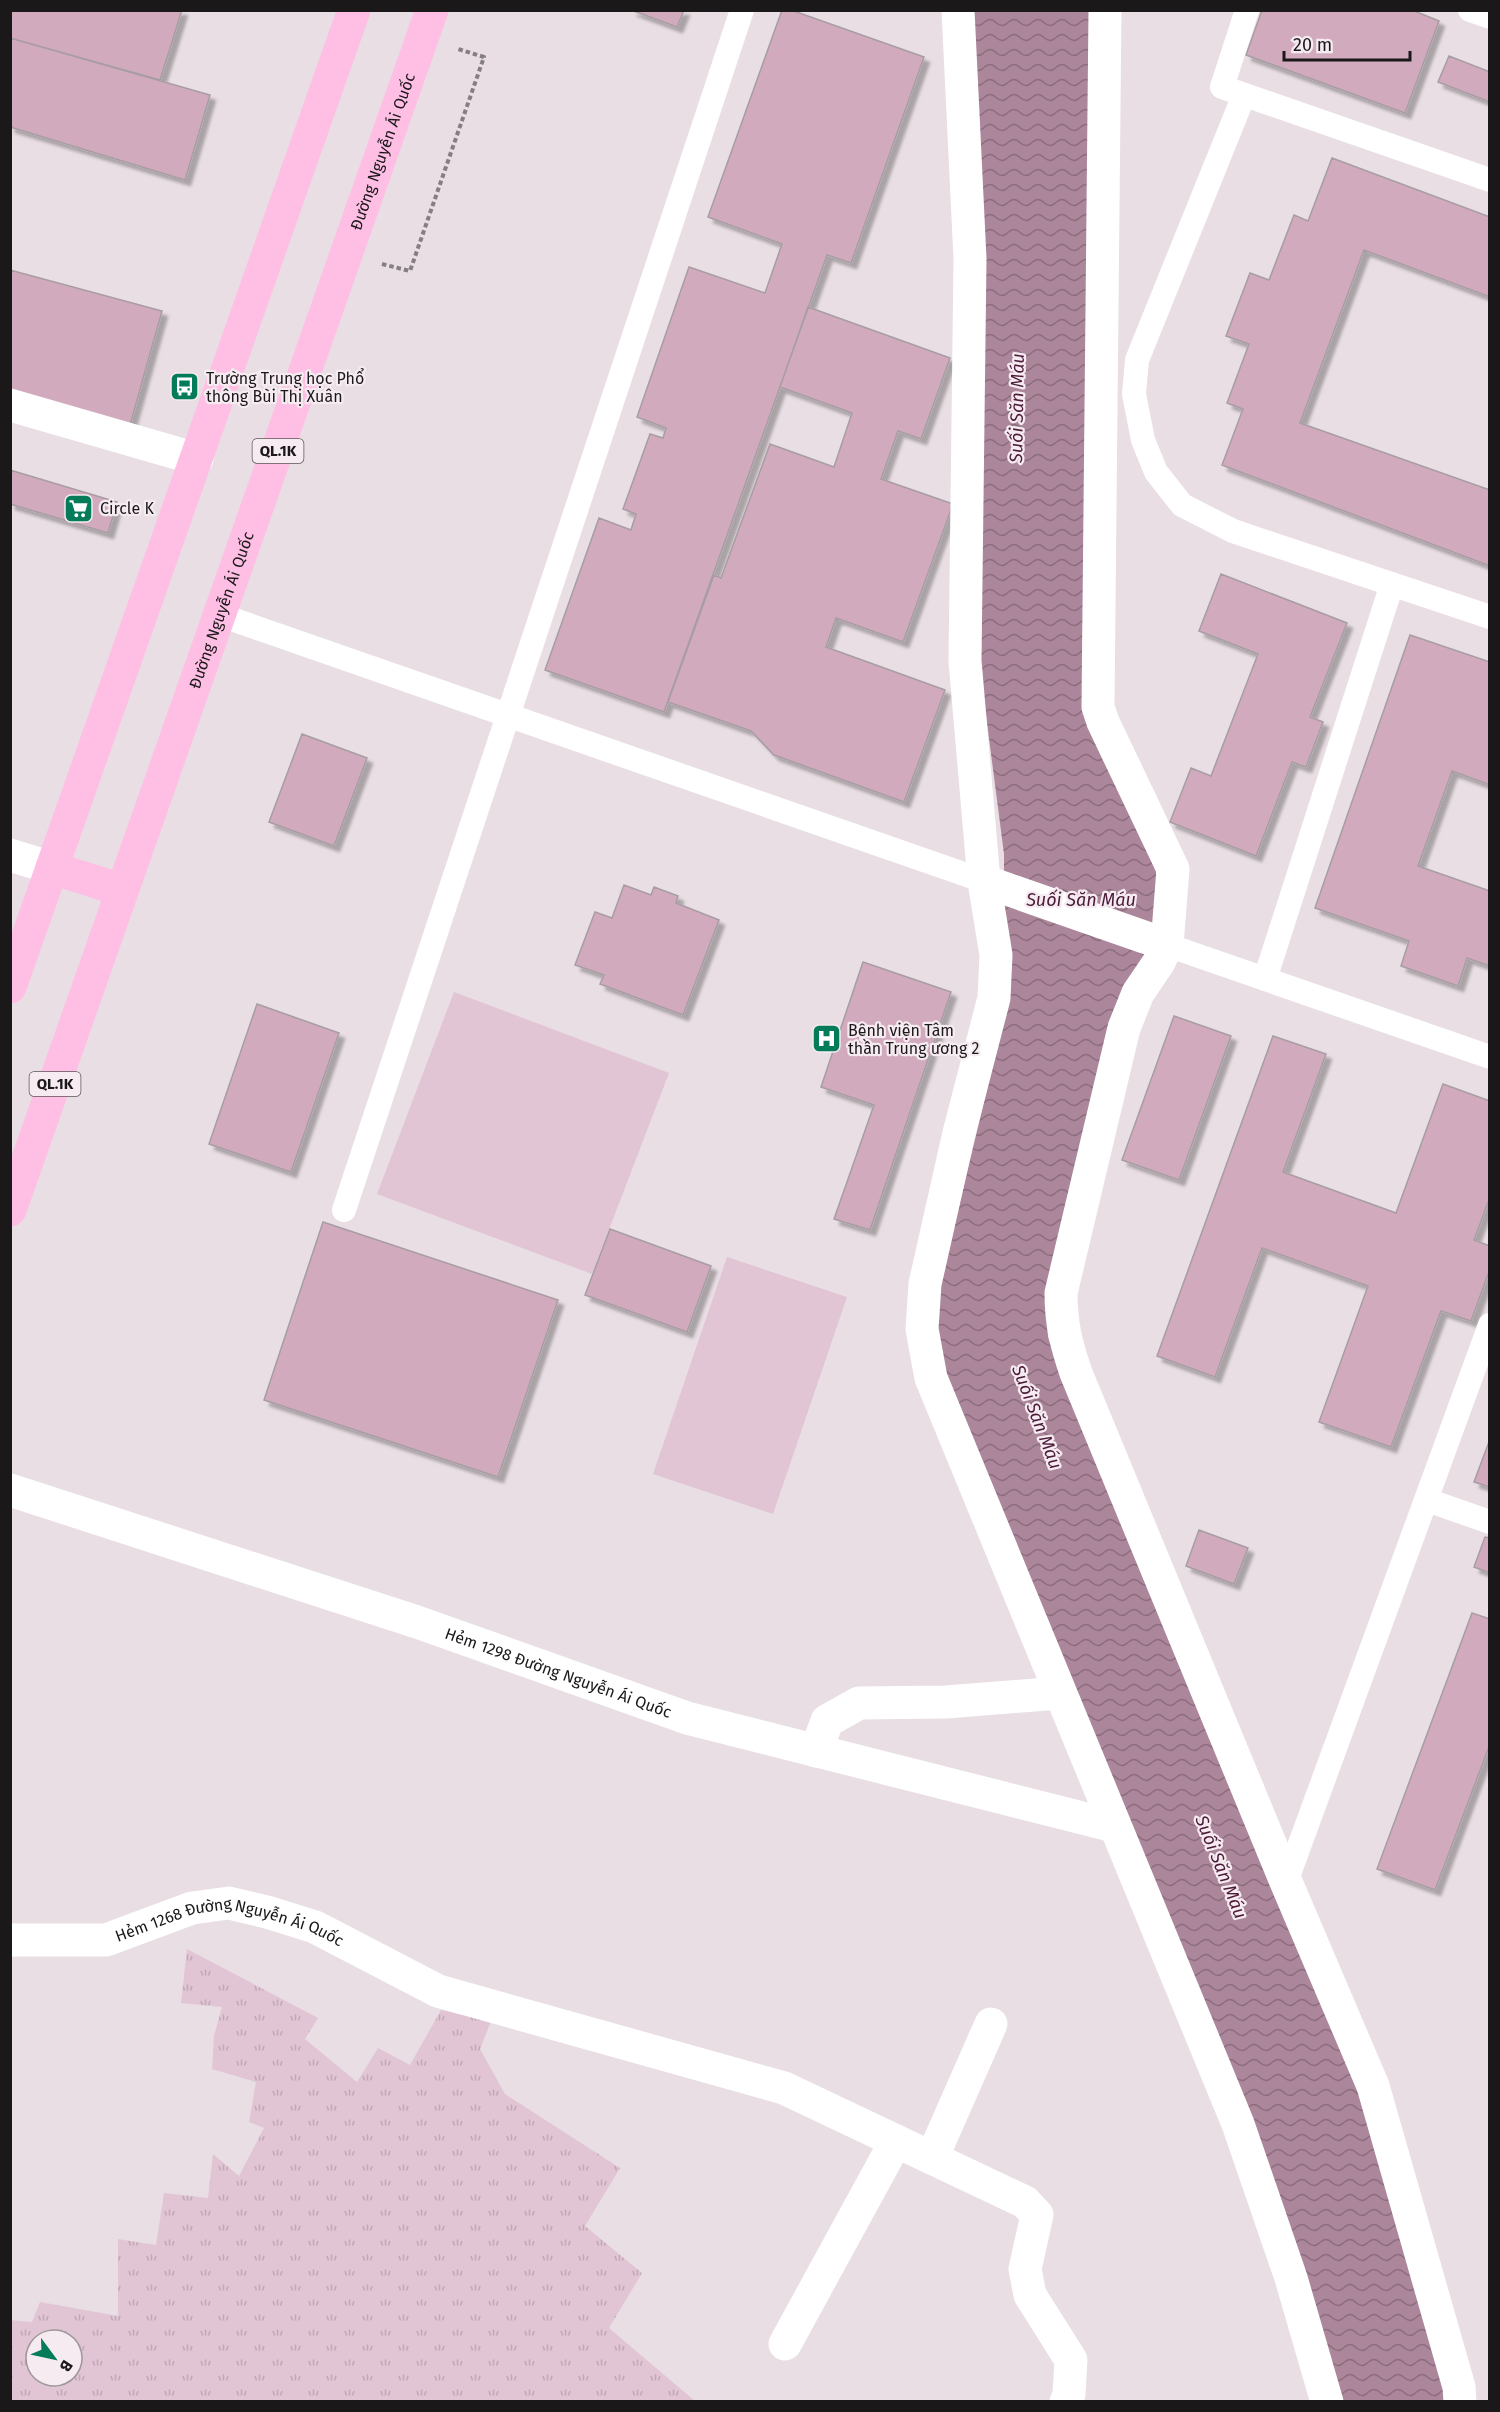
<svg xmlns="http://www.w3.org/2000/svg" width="1500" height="2412" font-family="'Fira Sans',sans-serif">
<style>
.grass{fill:url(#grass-tufts);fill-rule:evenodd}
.pitch{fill:#e1c5d4}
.water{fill:url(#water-waves)}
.building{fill:#d1aabe;stroke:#a79da2;stroke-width:1.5;filter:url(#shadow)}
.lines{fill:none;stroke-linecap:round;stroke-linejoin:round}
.path{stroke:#857e82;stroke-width:4;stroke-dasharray:4.5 3;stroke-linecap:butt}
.lane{stroke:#fff;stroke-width:24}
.street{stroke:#fff;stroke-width:33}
.primary{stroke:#ffbfe4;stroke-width:33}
.labels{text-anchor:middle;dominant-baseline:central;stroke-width:4.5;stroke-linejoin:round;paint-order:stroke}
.shield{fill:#f5ebf0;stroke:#5c575a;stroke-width:1.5}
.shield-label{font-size:15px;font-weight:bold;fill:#1b181a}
.street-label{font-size:16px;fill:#1b181a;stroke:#f5ebf0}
.poi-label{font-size:16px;fill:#1b181a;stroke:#f5ebf0;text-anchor:start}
.water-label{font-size:18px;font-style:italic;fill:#4b1b39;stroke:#f5ebf0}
</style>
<defs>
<pattern id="grass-tufts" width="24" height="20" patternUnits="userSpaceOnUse" patternTransform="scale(1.5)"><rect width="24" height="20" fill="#e1c5d4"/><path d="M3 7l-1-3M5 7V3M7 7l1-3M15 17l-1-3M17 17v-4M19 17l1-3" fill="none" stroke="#c0a8b5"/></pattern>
<pattern id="water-waves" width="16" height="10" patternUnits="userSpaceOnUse" patternTransform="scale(1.5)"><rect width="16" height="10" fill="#ac869a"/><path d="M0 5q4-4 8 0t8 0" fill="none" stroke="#8b6d7d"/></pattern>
<filter id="shadow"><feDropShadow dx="5.5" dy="5.5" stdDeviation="1.5" flood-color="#0004"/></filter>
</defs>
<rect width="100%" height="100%" fill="#e8dee3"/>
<path class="grass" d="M187 1949 318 2018 305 2039 357 2082 378 2048 410 2065 441 2010 491 2021 480 2049 505 2094 620 2168 585 2226 642 2273 609 2328 696 2402 11 2401 10 2320 32 2322 40 2302 118 2316V2239L156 2245 164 2193 208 2198 213 2154 239 2176 264 2128 249 2122 256 2082 212 2069 214 2036 222 2007 181 2003ZM36 2340H72V2376H36Z"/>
<path class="pitch" d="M454 992 669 1073 592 1274 377 1194Z
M727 1257 847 1297 773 1514 653 1474Z"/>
<path class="water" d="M972 11H1090L1082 703 1156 871 1158 913 1045 1295 1048 1337 1061 1376 1366 2095 1444 2389 1445 2401H1341L946 1375 936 1329 941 1281 1009 998 1004 915V854L979 661Z"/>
<path class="building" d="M10 10H182L160 80 10 38Z
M631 10H684L677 27Z
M782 10H791L924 57 851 263 827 255 664 712 545 670 599 518 631 530 636 514 623 509 650 434 663 438 666 428 637 417 689 267 765 293 782 244 708 217Z
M1262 10H1412L1439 21 1405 113 1246 55Z
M10 38 210 95 185 180 10 127Z
M1449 56 1490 72V102L1438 82Z
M1332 158 1490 217V297L1364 250 1300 423 1490 490V566L1222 465 1243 409 1227 403 1249 344 1226 336 1250 273 1269 280 1294 215 1308 221Z
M10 270 162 311 130 425 10 390Z
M808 307 950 358 921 439 898 431 881 479 953 504 903 642 836 618 826 647 945 690 904 802 774 755 751 731 668 702 714 575 721 578 770 444 834 467 852 413 780 387Z
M10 470 117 502 108 533 10 504Z
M1221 574 1347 623 1310 717 1323 722 1306 767 1292 762 1256 856 1170 822 1191 768 1211 776 1258 654 1199 631Z
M1410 635 1490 662V785L1452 771 1418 866 1490 891V966L1467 958 1458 986 1401 966 1409 941 1315 908Z
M302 734 367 758 334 846 269 822Z
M624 885 651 895 654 887 678 896 676 903 719 920 683 1015 600 984 604 975 575 965 595 912 612 918Z
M863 962 951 992 870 1230 834 1219 874 1105 821 1087Z
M257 1004 339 1033 291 1172 209 1144Z
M1174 1016 1231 1036 1179 1180 1122 1160Z
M1273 1036 1326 1054 1283 1172 1396 1213 1443 1084 1490 1101V1197L1474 1240 1490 1246V1269L1471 1321 1441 1311 1391 1447 1319 1422 1368 1286 1262 1248 1215 1377 1157 1356Z
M323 1222 558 1300 498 1477 264 1400Z
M610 1229 711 1266 687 1332 585 1295Z
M1490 1439V1487L1474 1482Z
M1199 1530 1248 1548 1234 1584 1186 1566Z
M1485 1537 1490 1538V1573L1474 1567Z
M1472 1613 1490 1619V1744L1435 1890 1377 1869Z"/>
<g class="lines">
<path class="path" d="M382 264 410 271 484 57 458 49"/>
<path class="lane" d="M1247 10 1222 87 1490 180
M1470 10 1490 17
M1244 95 1137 360 1134 394 1143 440 1156 472 1182 505 1233 531 1490 617
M220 615 984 881
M1167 945 1490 1057
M1265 979 1392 584
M344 1210 742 10
M1427 1500 1490 1522
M1286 1882 1490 1325"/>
<g class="street">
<path d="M958 10 970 259 965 661 984 881 996 955 994 998 959 1133 925 1284 922 1329 931 1378 1238 2124 1291 2278 1327 2402"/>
<path d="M1105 10 1098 707 1103 722 1173 869 1167 945 1159 962 1138 993 1124 1028 1061 1293C1061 1323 1066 1344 1076 1373L1286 1882 1373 2086 1459 2387 1460 2402"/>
<path d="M10 405 197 459"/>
<path d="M10 855 52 868"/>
<path d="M984 881 1167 945"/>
<path id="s1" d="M10 1490 417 1622 687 1718 1114 1826"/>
<path d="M816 1751 827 1721 859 1703 946 1702 1060 1693"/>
<path id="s2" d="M10 1940H106L192 1908 229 1903 267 1912 315 1927 438 1991 784 2088 1025 2202 1037 2215 1025 2269 1030 2295 1071 2360 1069 2394 1066 2402"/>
<path d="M932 2158 991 2024"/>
<path d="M785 2344 896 2141"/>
</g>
<g class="primary">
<path d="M52 868 122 890"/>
<path d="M10 987 354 10"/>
<path id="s3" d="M10 1210 432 10"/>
</g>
</g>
<defs>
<symbol id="bus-square" viewBox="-11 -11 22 22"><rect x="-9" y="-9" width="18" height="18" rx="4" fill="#047c59" stroke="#f5ebf0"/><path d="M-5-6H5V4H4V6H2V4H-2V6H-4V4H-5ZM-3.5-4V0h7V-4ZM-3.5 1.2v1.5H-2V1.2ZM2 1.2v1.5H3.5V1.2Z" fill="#fff"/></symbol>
<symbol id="supermarket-square" viewBox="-11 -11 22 22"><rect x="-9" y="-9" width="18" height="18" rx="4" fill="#047c59" stroke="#f5ebf0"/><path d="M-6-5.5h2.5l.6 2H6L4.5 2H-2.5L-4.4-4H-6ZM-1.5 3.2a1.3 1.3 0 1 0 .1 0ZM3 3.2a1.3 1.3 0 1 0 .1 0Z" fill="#fff"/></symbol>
<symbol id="hospital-square" viewBox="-11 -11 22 22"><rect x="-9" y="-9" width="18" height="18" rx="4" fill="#047c59" stroke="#f5ebf0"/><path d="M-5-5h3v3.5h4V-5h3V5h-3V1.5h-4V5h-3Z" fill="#fff"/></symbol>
</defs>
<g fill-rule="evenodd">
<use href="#bus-square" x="168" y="370" width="33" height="33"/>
<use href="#supermarket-square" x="62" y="492" width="33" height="33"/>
<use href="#hospital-square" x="810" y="1022" width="33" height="33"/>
</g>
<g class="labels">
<g class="shield">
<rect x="252.5" y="439" width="51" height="24" rx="4.5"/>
<rect x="29.5" y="1072" width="51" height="24" rx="4.5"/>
</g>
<g class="shield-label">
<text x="278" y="451">QL.1K</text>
<text x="55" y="1084">QL.1K</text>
</g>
<g class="street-label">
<text stroke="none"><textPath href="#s3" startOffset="1122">Đường Nguyễn Ái Quốc</textPath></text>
<text stroke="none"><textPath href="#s3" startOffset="636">Đường Nguyễn Ái Quốc</textPath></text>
<text stroke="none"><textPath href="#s1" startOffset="578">Hẻm 1298 Đường Nguyễn Ái Quốc</textPath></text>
<text stroke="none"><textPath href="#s2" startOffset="226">Hẻm 1268 Đường Nguyễn Ái Quốc</textPath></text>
</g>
<g class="poi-label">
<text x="206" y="378">Trường Trung học Phổ<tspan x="206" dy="18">thông Bùi Thị Xuân</tspan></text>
<text x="100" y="508">Circle K</text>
<text x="848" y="1030">Bệnh viện Tâm<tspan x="848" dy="18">thần Trung ương 2</tspan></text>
</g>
<g class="water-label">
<text transform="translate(1017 408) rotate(-89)">Suối Săn Máu</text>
<text x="1081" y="900">Suối Săn Máu</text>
<text transform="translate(1037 1417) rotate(69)">Suối Săn Máu</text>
<text transform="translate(1221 1867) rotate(68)">Suối Săn Máu</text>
</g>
</g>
<rect width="1500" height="2412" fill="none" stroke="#1b181a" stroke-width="24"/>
<g transform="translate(54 2358) rotate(123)"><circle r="28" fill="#f5ebf0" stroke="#9e979a" stroke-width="1.5"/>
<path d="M0-4.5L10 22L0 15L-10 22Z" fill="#047c59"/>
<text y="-9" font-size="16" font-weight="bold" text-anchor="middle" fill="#1b181a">B</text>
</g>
<path d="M1284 51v9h126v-9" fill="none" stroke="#1b181a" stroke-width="3"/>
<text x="1293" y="51" font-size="18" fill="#1b181a" stroke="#f5ebf0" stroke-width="4.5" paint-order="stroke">20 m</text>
</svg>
